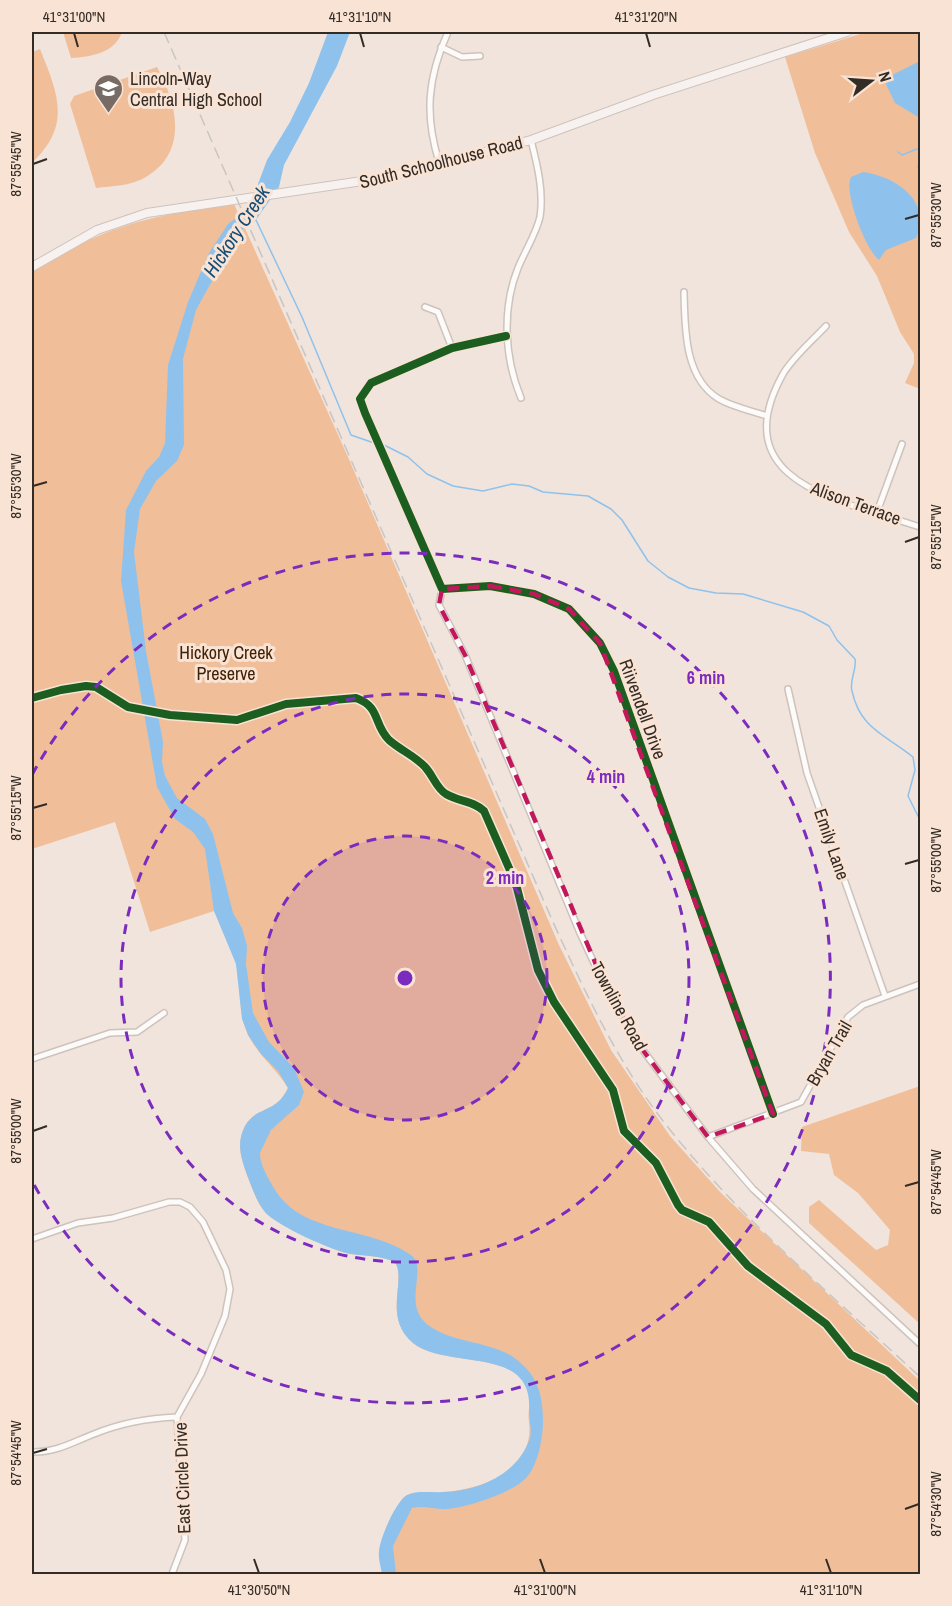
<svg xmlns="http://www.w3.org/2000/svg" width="952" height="1606" font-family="'Archivo Narrow',sans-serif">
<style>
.green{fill:#f0bf99}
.water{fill:#8ec2ed}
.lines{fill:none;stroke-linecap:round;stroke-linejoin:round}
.stream{stroke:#8ec2ed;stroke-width:1.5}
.street-casing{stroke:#cdc3bc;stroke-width:8}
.secondary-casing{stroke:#cdc3bc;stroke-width:10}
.street{stroke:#fdfbfa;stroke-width:5}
.secondary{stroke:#f7f2f0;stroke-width:8}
.rail{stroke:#c8c5c3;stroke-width:1.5;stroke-dasharray:12 6;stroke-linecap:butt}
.cycleway-casing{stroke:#f9e3d4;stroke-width:11}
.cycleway{stroke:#1b5e20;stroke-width:8}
.marked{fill:none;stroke:#c2185b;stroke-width:4.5;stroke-dasharray:12 8;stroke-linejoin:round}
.ticks{fill:none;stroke:#332b25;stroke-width:2}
.ring{fill:none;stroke:#7b2cbf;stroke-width:3;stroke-dasharray:10 8}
.labels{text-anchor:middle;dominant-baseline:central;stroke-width:6;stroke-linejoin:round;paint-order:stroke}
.poi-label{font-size:18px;fill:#332b25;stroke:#f9e3d4;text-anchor:start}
.street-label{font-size:18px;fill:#332b25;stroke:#f9e3d4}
.park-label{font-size:18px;fill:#3f2106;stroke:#f9e3d4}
.water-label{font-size:20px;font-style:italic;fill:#144d77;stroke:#f9e3d4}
.centre{fill:#7b2cbf;stroke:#f9e3d4;stroke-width:3}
.ring-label{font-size:18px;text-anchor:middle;font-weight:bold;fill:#7b2cbf;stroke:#f9e3d4;stroke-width:6;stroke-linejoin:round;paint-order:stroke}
.neatline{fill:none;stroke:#332b25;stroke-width:2}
.ticks-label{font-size:15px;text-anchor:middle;fill:#332b25}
</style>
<rect width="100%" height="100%" fill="#f1e4dc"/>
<path class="green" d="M63 32H122C115 53 91 57 71 58Z
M867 32H920V389L905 383 914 363V354L900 332 877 276 849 232 815 153 785 57Z
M40 49C58 94 72 125 32 163V52Z
M157 67C177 103 189 152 146 177 131 186 112 186 96 188L70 104 74 96Z
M234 204 348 457 559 945 611 1050 670 1136 721 1193 920 1381V1574H382C378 1544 385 1522 404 1497 417 1491 431 1494 444 1492 462 1491 485 1485 501 1476 520 1464 532 1445 529 1423 527 1410 533 1396 526 1383 510 1354 438 1364 413 1343 382 1316 407 1281 395 1262 381 1256 367 1256 351 1254 335 1252 275 1224 265 1212 256 1201 252 1187 247 1175 241 1158 236 1143 245 1126 256 1106 276 1114 288 1088 276 1068 256 1054 247 1032 238 1011 241 989 237 968 233 949 222 929 214 911L150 932 115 822 32 849V272C102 226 152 215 234 204Z
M920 1086V1324L809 1223V1207L819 1200 876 1250 888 1245 890 1230 858 1193 834 1175 829 1154 801 1151 802 1127Z"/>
<path class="water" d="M328 32H350L337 66 284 165 279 187 256 220 239 232 196 310 183 359 184 445 177 461 156 481 140 509 134 552 146 651 163 742 162 762 165 776 177 798 205 819 213 834 233 913 242 928 247 946 246 964 253 1013 269 1042 294 1068 304 1092 299 1105 271 1130 260 1153C260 1164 266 1174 271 1183 298 1237 367 1224 411 1255 429 1268 401 1304 428 1325 453 1344 490 1340 516 1359 538 1376 543 1395 543 1422 543 1437 538 1465 527 1477 513 1493 468 1507 448 1509 435 1510 424 1505 412 1508L393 1546 396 1574H382C381 1567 378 1559 379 1552 379 1540 396 1501 407 1495 417 1490 431 1493 443 1492 479 1491 518 1474 530 1438 532 1430 529 1419 529 1411 534 1344 448 1371 413 1343 382 1317 407 1281 395 1262 381 1256 367 1256 351 1254 333 1251 277 1226 265 1212 256 1201 252 1187 247 1175 241 1158 236 1143 245 1126 256 1106 276 1114 288 1088L278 1071 261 1054 248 1035 242 1019 236 964 214 911 205 849 193 832 175 819 157 787 121 581 126 510 146 471 159 457 165 443 168 365 188 302 209 253 228 224 244 212 255 192 267 160 290 122 309 83Z
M920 61V118L895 103 886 84 894 74Z
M863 172C896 176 933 202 916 238L886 250 879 260C866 250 843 192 851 177Z"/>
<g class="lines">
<path class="stream" d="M898 152 902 155 917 149 920 151
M920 161 918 167 920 172
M256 220 302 317 351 435 374 443
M384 445 408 457 427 474 453 486 483 491 512 484 529 486 543 492 588 496 611 509 622 520 648 561 668 577 689 588 716 593 743 594 803 612 829 626 837 640 855 659C857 670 849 680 852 691 860 729 886 735 913 757L915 770 908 796 920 820"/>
<defs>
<path id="street" d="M441 47 462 57 480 56
M439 162C424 114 428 77 448 32
M684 292C685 328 684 378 719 399 733 407 752 411 767 416
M425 307 438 312 452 348
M826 326C812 341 793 357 783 374 722 484 844 501 920 527
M506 336 452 348 371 383 360 399 365 413 442 589 490 586 534 594 569 609 600 643 614 671 773 1114
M521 398C504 357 502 308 518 268 525 251 536 234 540 217 544 191 537 164 531 140
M877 512 902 444
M442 589 439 605 465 655 580 933 608 993 642 1049 708 1137 753 1189 920 1344
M788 689 807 773 885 996
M32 1059 110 1033 137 1032 164 1013
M708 1137 801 1102 848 1017 863 1005 920 984
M32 1239 78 1223 113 1218 169 1202H180L190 1207 203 1222 226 1270 230 1289 225 1316 201 1374 177 1417 185 1540 172 1574
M32 1452C55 1453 73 1442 94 1434 121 1423 149 1418 177 1417"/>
<path id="secondary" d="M32 267 97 230 147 213 389 177 531 140 653 95 847 32"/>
</defs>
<use href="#street" class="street-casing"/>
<use href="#secondary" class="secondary-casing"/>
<use href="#street" class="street"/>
<use href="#secondary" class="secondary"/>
<path class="rail" d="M164 32 553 922C584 990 615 1057 660 1117 734 1214 831 1294 920 1377"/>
<defs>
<path id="cycleway" d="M506 336 452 348 371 383 360 399 365 413 442 589 490 586 534 594 569 609 600 643 614 671 773 1114
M32 698 61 690 86 686 96 687 128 707 170 715 237 720 286 704 356 698C381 707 373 724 389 740 400 750 417 757 426 768 433 776 437 789 446 794 459 802 472 800 484 811L516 884 538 970 554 1002 613 1090 624 1131 656 1163 678 1205 682 1210 709 1222 748 1266 826 1324 851 1355 887 1371 920 1400"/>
</defs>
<use href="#cycleway" class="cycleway-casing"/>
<use href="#cycleway" class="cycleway"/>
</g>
<path class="marked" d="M490 586 534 594 569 609 600 643 773 1114 708 1137 642 1049 608 993 465 655 439 605 442 589Z"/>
<path class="ticks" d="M74 33 78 47M360 33 364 47M646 33 650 47M33 164 47 159M905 219 919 215M33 486 47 482M905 542 919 537M33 808 47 804M905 864 919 860M33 1131 47 1126M905 1186 919 1182M33 1453 47 1449M905 1509 919 1504M254 1559 259 1573M540 1559 545 1573M826 1559 831 1573"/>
<circle cx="405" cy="978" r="142" fill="#7b2cbf" fill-opacity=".12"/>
<g class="ring">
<circle cx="405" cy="978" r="142"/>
<circle cx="405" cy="978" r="284"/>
<path d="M32 775A425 425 0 1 1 32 1181"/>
</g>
<defs>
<symbol id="school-pin" viewBox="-11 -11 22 30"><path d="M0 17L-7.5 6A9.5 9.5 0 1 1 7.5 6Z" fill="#766c65" stroke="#f9e3d4"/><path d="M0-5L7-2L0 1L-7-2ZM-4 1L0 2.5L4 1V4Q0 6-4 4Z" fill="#fff"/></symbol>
</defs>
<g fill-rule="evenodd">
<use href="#school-pin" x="92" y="72" width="33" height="45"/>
</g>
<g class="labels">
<g class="poi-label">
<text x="130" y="78">Lincoln-Way<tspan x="130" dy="21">Central High School</tspan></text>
</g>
<g class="street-label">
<text transform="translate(441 162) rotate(-14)">South Schoolhouse Road</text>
<text transform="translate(856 503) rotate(20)">Alison Terrace</text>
<text transform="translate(643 709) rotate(70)">Riivendell Drive</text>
<text transform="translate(832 844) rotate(71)">Emily Lane</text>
<text transform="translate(619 1006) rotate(61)">Townline Road</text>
<text transform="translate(829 1053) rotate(-60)">Bryan Trail</text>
<text transform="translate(182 1478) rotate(-92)">East Circle Drive</text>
</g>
<g class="park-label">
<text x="226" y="652">Hickory Creek<tspan x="226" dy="21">Preserve</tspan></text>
</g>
<g class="water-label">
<text transform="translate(236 231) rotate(-57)">Hickory Creek</text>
</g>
</g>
<circle cx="405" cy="978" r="9" class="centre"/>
<g class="ring-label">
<text x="706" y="684">6 min</text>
<text x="606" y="783">4 min</text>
<text x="505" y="884">2 min</text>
</g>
<rect width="952" height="1606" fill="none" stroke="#f9e3d4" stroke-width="66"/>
<g transform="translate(871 81) rotate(73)" stroke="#f9e3d4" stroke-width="4.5" paint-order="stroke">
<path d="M0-4.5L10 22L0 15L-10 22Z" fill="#332b25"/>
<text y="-9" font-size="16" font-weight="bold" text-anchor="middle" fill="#332b25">N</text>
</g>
<rect x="33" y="33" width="886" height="1540" class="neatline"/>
<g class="ticks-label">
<text x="74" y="22">41°31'00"N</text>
<text x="360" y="22">41°31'10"N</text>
<text x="646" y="22">41°31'20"N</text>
<text transform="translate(16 164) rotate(-90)" y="5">87°55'45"W</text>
<text transform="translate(936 215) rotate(-90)" y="5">87°55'30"W</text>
<text transform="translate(16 486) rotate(-90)" y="5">87°55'30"W</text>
<text transform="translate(936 537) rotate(-90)" y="5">87°55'15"W</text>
<text transform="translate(16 808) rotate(-90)" y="5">87°55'15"W</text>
<text transform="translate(936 860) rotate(-90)" y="5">87°55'00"W</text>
<text transform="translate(16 1131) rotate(-90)" y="5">87°55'00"W</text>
<text transform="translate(936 1182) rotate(-90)" y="5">87°54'45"W</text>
<text transform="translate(16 1453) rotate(-90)" y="5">87°54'45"W</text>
<text transform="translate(936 1504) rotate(-90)" y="5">87°54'30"W</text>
<text x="259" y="1595">41°30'50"N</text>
<text x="545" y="1595">41°31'00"N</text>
<text x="831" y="1595">41°31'10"N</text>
</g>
</svg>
